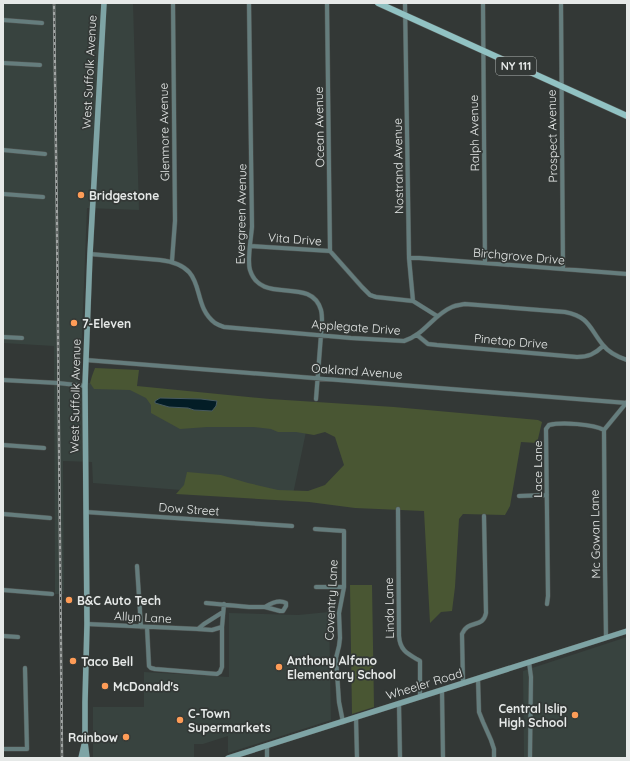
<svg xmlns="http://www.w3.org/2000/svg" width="630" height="761" font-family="Quicksand,sans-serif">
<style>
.built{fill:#38433f}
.green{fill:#495633;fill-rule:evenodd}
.water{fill:#031d26;stroke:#475a60}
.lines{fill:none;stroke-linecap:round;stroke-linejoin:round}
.street-casing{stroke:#505452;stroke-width:5}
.secondary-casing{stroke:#505452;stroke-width:6}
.primary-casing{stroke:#505452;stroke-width:7}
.street{stroke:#657d7d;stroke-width:4}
.secondary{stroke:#7ea4a5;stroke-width:5.5}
.primary{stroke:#91c2c3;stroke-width:6}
.rail-casing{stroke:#a1a5a4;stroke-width:2.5}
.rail{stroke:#333836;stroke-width:1;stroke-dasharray:3;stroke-linecap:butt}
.poi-dot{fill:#fe9c57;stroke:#333836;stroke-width:1.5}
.labels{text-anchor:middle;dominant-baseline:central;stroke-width:3.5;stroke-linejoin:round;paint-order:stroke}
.shield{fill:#333836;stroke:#b0b4b3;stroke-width:1}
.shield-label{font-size:11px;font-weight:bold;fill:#e6e9e8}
.street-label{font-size:12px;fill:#e6e9e8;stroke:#333836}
.poi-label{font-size:12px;font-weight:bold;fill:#e6e9e8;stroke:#333836;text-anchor:start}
</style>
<rect width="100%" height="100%" fill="#333836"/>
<path class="built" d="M4 3H133L139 210 87 208 80 382 158 389 156 414 307 427 292 499 93 483 92 462 63 461 64 594H55L54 346 3 343V23Z
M329 612 331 720 228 753V736L203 744H194V758H93V707H144V672L229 677V613L298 615Z
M627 637V758H524L523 671Z"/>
<path class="green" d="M95 368 139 370 137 386 270 399 394 407 538 420 542 422 537 443 521 442 510 506 505 515 463 514 459 519 455 587 452 611 441 612 430 623 424 511 355 508 309 502 176 494 184 485 187 472 221 475 248 483 278 490 308 491 325 485 344 465 335 437 325 432 314 435 296 432H278L271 429 253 427H207L180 429 151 413V405L146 398 130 390 94 389 90 383 92 376ZM160 398 201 399 194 410 188 408H180L155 401Z
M350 585H372L374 707 352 714Z"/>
<path class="water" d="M160 398 201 399 217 401 216 406 212 411 194 410 188 408 169 407 155 403V401Z"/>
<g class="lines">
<defs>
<path id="street" d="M249 3 252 227C251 238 247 261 250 270 261 306 311 275 321 310 322 314 322 319 322 322L316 399
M327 3 330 251
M405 3 409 258 413 301 437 316
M483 3 485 263
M561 3 563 269
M3 20 42 23
M3 63 40 65
M3 150 45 154
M3 194 43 197
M251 246 330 251 362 287 370 295 376 297 413 301
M90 254 160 260C211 266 188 302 215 323 218 325 221 326 224 327L351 338 404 341C424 335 433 315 452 307 456 305 460 305 465 304L565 312C590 317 589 328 603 345 609 353 618 357 627 360
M409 258H419L627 274
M172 261 175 221 173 3
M417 335 428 344 437 345 577 357C588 357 595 354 603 346
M3 337 22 338
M86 360 627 403
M3 380 58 383 85 386
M604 430 605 567 606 637
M604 430 627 402
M3 445 44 448
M519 496 547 495
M398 509 399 636C400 651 408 654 420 661V696
M86 512 292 526
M3 514 50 518
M315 529 344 531V587L339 613 340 638 339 646 336 658 339 702 343 722
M137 566 141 627
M316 587H344
M3 590 52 594
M206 603 249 607H265L280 611H283L286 606V603C279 599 271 603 265 607
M547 604 548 596 546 429 549 425C562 422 593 424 604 430
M87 624 198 629 212 630 222 627
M147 627 149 666 151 668 155 669 217 674 220 672 222 667V627L224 604
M198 629 204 624 223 612
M3 636 18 637
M529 662 531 677 530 758
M478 679 479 712 483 722 491 740 494 749V758
M463 683 462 634C468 619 483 629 486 613L484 516
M442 690 443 758
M399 703 400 758
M356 717 357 758
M267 746V758
M3 749H27L25 668"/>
<path id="secondary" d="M81 758 84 745
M87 758 85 742V702L87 624 85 386 90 254 104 3
M228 758 627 631"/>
<path id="primary" d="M378 3 627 116"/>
</defs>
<use href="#street" class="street-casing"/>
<use href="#secondary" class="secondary-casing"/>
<use href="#primary" class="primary-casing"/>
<use href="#street" class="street"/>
<use href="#secondary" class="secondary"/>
<use href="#primary" class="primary"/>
<defs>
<path id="rail" d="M54 3 57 228 62 758"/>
</defs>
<use href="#rail" class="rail-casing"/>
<use href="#rail" class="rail"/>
</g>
<g class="poi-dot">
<circle cx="81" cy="195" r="4"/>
<circle cx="74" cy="323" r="4"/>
<circle cx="69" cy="600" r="4"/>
<circle cx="73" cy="661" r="4"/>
<circle cx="279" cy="667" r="4"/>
<circle cx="105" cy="686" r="4"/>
<circle cx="575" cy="715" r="4"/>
<circle cx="180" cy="720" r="4"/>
<circle cx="126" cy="737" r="4"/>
</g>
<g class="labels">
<rect class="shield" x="496" y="57" width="40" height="18" rx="3"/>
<g class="shield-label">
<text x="516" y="66">NY 111</text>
</g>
<g class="street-label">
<text transform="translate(89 72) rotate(-87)">West Suffolk Avenue</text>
<text transform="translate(319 127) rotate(-91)">Ocean Avenue</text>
<text transform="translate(164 132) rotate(-91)">Glenmore Avenue</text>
<text transform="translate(474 133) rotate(-91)">Ralph Avenue</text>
<text transform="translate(552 136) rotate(-91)">Prospect Avenue</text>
<text transform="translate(398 166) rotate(-91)">Nostrand Avenue</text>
<text transform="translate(241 214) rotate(-89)">Evergreen Avenue</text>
<text transform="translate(295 239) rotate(4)">Vita Drive</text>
<text transform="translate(519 256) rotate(5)">Birchgrove Drive</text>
<text transform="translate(356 327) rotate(4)">Applegate Drive</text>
<text transform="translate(511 341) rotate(5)">Pinetop Drive</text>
<text transform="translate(357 371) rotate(4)">Oakland Avenue</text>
<text transform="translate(75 396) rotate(-89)">West Suffolk Avenue</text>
<text transform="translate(537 469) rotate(-90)">Lace Lane</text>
<text transform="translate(189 509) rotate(4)">Dow Street</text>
<text transform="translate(595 534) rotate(-91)">Mc Gowan Lane</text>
<text transform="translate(331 600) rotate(-87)">Coventry Lane</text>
<text transform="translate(389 608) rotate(-91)">Linda Lane</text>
<text transform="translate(143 617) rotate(3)">Allyn Lane</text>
<text transform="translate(424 684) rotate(-17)">Wheeler Road</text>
</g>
<g class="poi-label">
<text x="89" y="195">Bridgestone</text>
<text x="82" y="323">7-Eleven</text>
<text x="77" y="600">B&amp;C Auto Tech</text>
<text x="287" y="660">Anthony Alfano<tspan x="287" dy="14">Elementary School</tspan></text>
<text x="81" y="661">Taco Bell</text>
<text x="113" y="686">McDonald's</text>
<text x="567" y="708" text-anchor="end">Central Islip<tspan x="567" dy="14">High School</tspan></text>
<text x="188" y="713">C‑Town<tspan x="188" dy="14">Supermarkets</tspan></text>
<text x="118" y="737" text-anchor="end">Rainbow</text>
</g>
</g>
<rect width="630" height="761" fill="none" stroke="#e6e9e8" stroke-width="8"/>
</svg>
